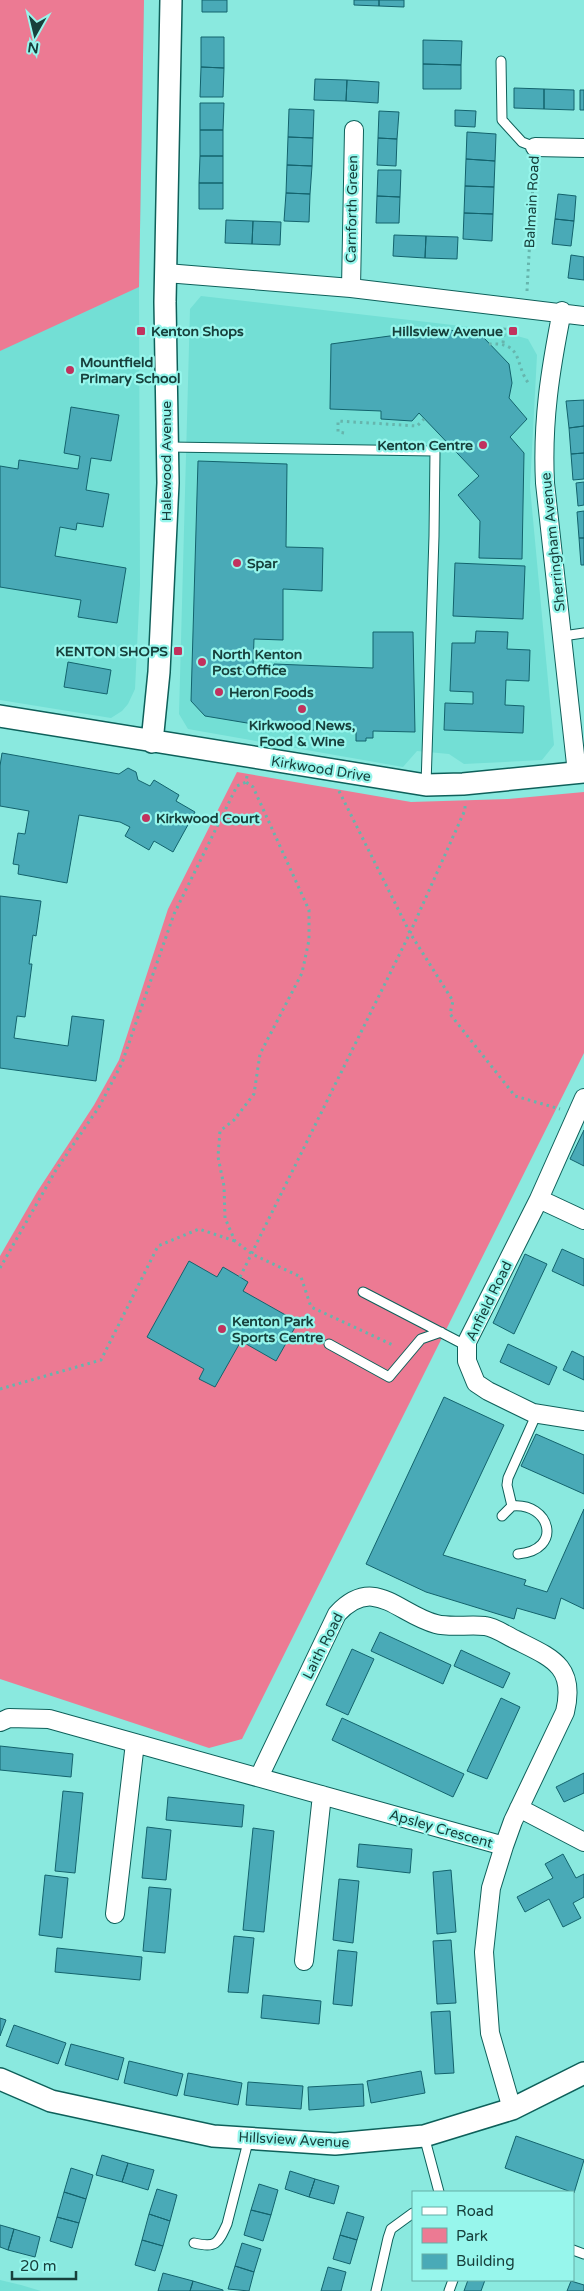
<svg xmlns="http://www.w3.org/2000/svg" width="584" height="2291" font-family="'Varela Round',sans-serif">
<style>
.built{fill:#73dfd5}
.green{fill:#ec7a93}
.building{fill:#49aab7;stroke:#13636d}
.lines{fill:none;stroke-linecap:round;stroke-linejoin:round}
.service-casing{stroke:#0e605a;stroke-width:11}
.minor-casing{stroke:#0e605a;stroke-width:20}
.tertiary-casing{stroke:#0e605a;stroke-width:24}
.path{stroke:#66b5ad;stroke-width:3;stroke-dasharray:2.5 4;stroke-linecap:butt}
.service{stroke:#fff;stroke-width:9}
.minor{stroke:#fff;stroke-width:18}
.tertiary{stroke:#fff;stroke-width:21}
.poi-dot{fill:#c1325e;stroke:#97f6ec;stroke-width:2}
.labels{text-anchor:middle;dominant-baseline:central;stroke-width:4.5;stroke-linejoin:round;paint-order:stroke}
.street-label{font-size:14px;fill:#17403c;stroke:#97f6ec}
.poi-label{font-size:14px;font-weight:bold;fill:#17403c;stroke:#97f6ec;text-anchor:start}
</style>
<rect width="100%" height="100%" fill="#8ae9df"/>
<path class="built" d="M0 0H144L139 287 140 585 135 689 128 704 122 711 111 718 0 700Z
M201 296 496 330 528 339 537 355 530 487 554 745 542 760 464 764 449 754 417 751 403 767 188 729 179 714 190 309Z
M0 2280 21 2285 41 2291H0Z"/>
<path class="green" d="M0 0H144L139 287 0 351Z
M237 772 411 802 508 799 584 792V1053L242 1739 209 1748 0 1679V1256L37 1192 94 1105 119 1060 168 909Z"/>
<path class="building" d="M202 0H227V12H202Z
M354 0H379V6L354 5Z
M379 0H404V7L379 6Z
M201 37H224V68L201 67Z
M423 40 462 41 461 65 423 64Z
M423 64 461 65V89H423Z
M201 67 224 68 223 97H200Z
M315 79 347 80 346 101 314 100Z
M347 80 379 82 378 103 346 101Z
M514 88 544 89V109L514 108Z
M544 89 574 90V110L544 109Z
M580 90H584V110H580Z
M200 103H224L223 130H200Z
M289 109 314 110 313 138 288 137Z
M455 110 476 111 475 127 455 126Z
M379 111 399 112 397 139 378 138Z
M200 130H223V156H200Z
M467 132 496 134 495 161 466 159Z
M288 137 313 138 312 166 287 165Z
M378 138 397 139 396 166 377 165Z
M200 156H223V183H199Z
M466 159 495 161 494 187 465 186Z
M287 165 312 166 310 194 286 193Z
M378 170H401L400 197 377 196Z
M199 183H223V209H199Z
M465 186 494 187 493 214 464 213Z
M286 193 310 194 309 222 284 221Z
M558 194 576 196 574 221 555 219Z
M377 196 400 197 399 223H376Z
M464 213 493 214 492 241 463 239Z
M555 219 574 221 571 246 552 244Z
M226 220 253 221 252 244 225 243Z
M253 221 281 222 280 245 252 244Z
M394 235 426 236 425 258 393 256Z
M426 236 458 237 457 259 425 258Z
M571 255 584 257V280L568 278Z
M441 329 473 333 484 338 509 364 512 383 509 398 527 419 510 437 524 453 522 559 479 558 480 521 458 495 479 476 419 413 412 421 381 419V411L330 409 331 344Z
M584 400V426L569 428 566 401Z
M71 407 119 415 111 461 91 458 86 490 109 494 103 527 77 523 76 530 60 527 55 556 126 568 117 623 78 617 81 600 0 587V466L18 469 19 460 78 469 80 456 64 453Z
M584 426V453L571 454 569 428Z
M584 453V479L573 480 571 454Z
M198 461 287 464 286 547 323 548 322 591 283 589V640L254 639 253 667 273 668 274 664 373 668V632H413L415 732 373 731V738H366V741H356V730H289L205 716 191 701Z
M584 482V505L578 506 576 483Z
M584 511V538H579L577 512Z
M579 538H584V565H581Z
M455 563 525 566 523 619 453 616Z
M476 631 508 632 507 649 530 650 529 681 506 680 505 705 524 706 523 733 444 730 445 703 473 704V692L450 691 452 643H475Z
M68 662 111 670 107 694 64 687Z
M2 753 119 774 128 768 136 772 138 780 150 786 154 780 179 795 176 801 195 812 173 852 154 841 149 850 125 836 130 827 120 822 79 815 67 883 18 874 19 865 13 864 18 833 25 834 29 811 0 806V766Z
M0 896 41 901 36 936 33 935 29 964H32L25 1017 17 1016 14 1038 68 1046 72 1016 104 1020 96 1081 0 1068Z
M584 1130V1166L570 1159Z
M562 1249 584 1259V1286L552 1271Z
M525 1254 547 1264 514 1334 493 1323Z
M189 1261 217 1277 223 1267 240 1277 248 1282 243 1291 298 1322 276 1361 241 1341 215 1387 199 1379 204 1369 147 1337Z
M508 1344 557 1367 549 1385 500 1362Z
M572 1351 584 1357V1380L563 1370Z
M444 1397 504 1425 443 1555 526 1580 524 1585 547 1592 584 1509V1609L561 1598 555 1619 517 1608 514 1619 426 1592 366 1564Z
M536 1434 584 1455V1494L521 1466Z
M380 1632 451 1665 443 1684 371 1651Z
M352 1649 374 1659 348 1715 326 1705Z
M461 1650 510 1673 503 1688 454 1666Z
M501 1698 520 1707 487 1779 467 1771Z
M342 1718 464 1774 453 1797 332 1740Z
M0 1746 73 1754 71 1777 0 1770Z
M584 1773V1793L564 1802 556 1787Z
M63 1791 83 1793 75 1873 55 1871Z
M168 1797 244 1805 242 1827 166 1820Z
M147 1827 171 1830 166 1880 142 1878Z
M253 1828 274 1831 264 1932 243 1930Z
M359 1844 412 1849 410 1873 357 1867Z
M563 1854 576 1878 584 1874V1897L573 1903 581 1918 563 1927 549 1899 525 1912 517 1897 553 1878 545 1864Z
M451 1870 456 1932 437 1934 433 1872Z
M45 1875 68 1878 62 1938 39 1935Z
M339 1879 359 1881 353 1943 333 1940Z
M149 1887 171 1889 165 1953 143 1951Z
M234 1936 254 1938 248 1993 228 1992Z
M451 1940 456 2003 437 2004 433 1941Z
M57 1948 142 1957 140 1980 55 1972Z
M338 1950 357 1952 352 2006 333 2004Z
M263 1995 321 2001 319 2024 261 2018Z
M450 2011 454 2073 435 2074 431 2012Z
M0 2018 6 2020 0 2036Z
M14 2025 66 2043 58 2064 6 2046Z
M71 2044 124 2058 118 2080 65 2065Z
M129 2061 183 2074 177 2096 124 2083Z
M421 2071 425 2093 371 2103 367 2081Z
M188 2073 242 2083 238 2105 184 2095Z
M248 2082 303 2086 301 2109 246 2105Z
M363 2084 364 2106 309 2110 308 2087Z
M516 2136 584 2160 574 2193 505 2168Z
M102 2155 128 2163 122 2182 96 2175Z
M128 2163 154 2170 148 2190 122 2182Z
M71 2168 93 2175 86 2199 64 2192Z
M290 2171 315 2179 309 2197 285 2189Z
M315 2179 339 2186 334 2204 309 2197Z
M259 2184 278 2190 271 2215 251 2210Z
M157 2189 177 2195 170 2221 149 2214Z
M64 2192 86 2199 79 2223 57 2217Z
M251 2210 271 2215 263 2241 244 2235Z
M347 2212 364 2217 357 2240 340 2235Z
M149 2214 170 2221 163 2246 142 2240Z
M57 2217 79 2223 72 2248 50 2241Z
M0 2225 14 2229 8 2250 0 2247Z
M14 2229 40 2237 35 2257 8 2250Z
M340 2235 357 2240 350 2264 333 2259Z
M142 2240 163 2246 155 2271 135 2265Z
M242 2243 261 2249 254 2272 235 2266Z
M235 2266 254 2272 249 2291 228 2289Z
M328 2267 346 2272 341 2291H321Z
M163 2273 193 2281 190 2291H158Z
M468 2280H485L481 2291H464Z
M193 2281 223 2290V2291H190Z
M571 2281 584 2285V2291H567Z"/>
<g class="lines">
<defs>
<path id="service" d="M501 61 502 120 522 142 535 147
M168 447 435 451 434 536 426 785
M563 636 584 633
M363 1292 467 1346
M329 1344 389 1377 421 1339 441 1332
M502 1516 512 1506
M518 1554C564 1550 550 1502 512 1506L507 1485 508 1478 537 1413
M424 2136 439 2192
M194 2243C216 2248 218 2244 227 2224L249 2138
M573 2250 584 2254
M376 2291 388 2238 391 2229 413 2213
M449 2291 453 2280"/>
<path id="minor" d="M535 147 584 148
M166 273 351 288 584 316
M351 288 354 130
M562 311C550 371 542 422 545 483L577 773
M584 1098 539 1199 584 1220
M539 1199 467 1342V1361L476 1383 488 1391 533 1413 584 1421
M0 1722 9 1718 49 1719 504 1846 491 1888 484 1952 490 2033 512 2109
M259 1777 337 1614C374 1574 398 1614 436 1624 451 1628 469 1624 485 1626 495 1627 507 1636 516 1640 552 1658 576 1666 565 1712L513 1821 504 1846
M519 1808 584 1842
M115 1914 135 1743
M304 1961 322 1795"/>
<path id="tertiary" d="M0 716 426 785 463 784 584 772
M152 742 159 672 168 483 165 302 171 0
M0 2079 51 2101 213 2136 335 2144 424 2136 512 2109 584 2073"/>
</defs>
<use href="#service" class="service-casing"/>
<use href="#minor" class="minor-casing"/>
<use href="#tertiary" class="tertiary-casing"/>
<path class="path" d="M527 291 534 165
M503 343 505 326
M489 344C524 342 514 364 529 384
M344 433 338 432V421L417 426 424 419
M247 776 246 782 253 787 309 910V940L302 973 260 1054 254 1094 234 1120 220 1131 218 1157 224 1186 225 1218 235 1241 252 1254 301 1277 311 1307 395 1346
M339 791 410 933 453 1001 450 1014 515 1096 560 1109
M0 1268 56 1170 99 1107 122 1063 174 914 237 786 246 782
M240 1277 410 933 465 810V805
M0 1389 101 1360 158 1246 199 1229 235 1241"/>
<use href="#service" class="service"/>
<use href="#minor" class="minor"/>
<use href="#tertiary" class="tertiary"/>
</g>
<g class="poi-dot">
<rect x="136" y="326" width="10" height="10" rx="2.5"/>
<rect x="508" y="326" width="10" height="10" rx="2.5"/>
<circle cx="70" cy="370" r="5"/>
<circle cx="483" cy="445" r="5"/>
<circle cx="237" cy="563" r="5"/>
<rect x="173" y="646" width="10" height="10" rx="2.5"/>
<circle cx="202" cy="662" r="5"/>
<circle cx="219" cy="692" r="5"/>
<circle cx="302" cy="709" r="5"/>
<circle cx="146" cy="818" r="5"/>
<circle cx="222" cy="1329" r="5"/>
</g>
<g class="labels">
<g class="street-label">
<text transform="translate(532 202) rotate(-87)">Balmain Road</text>
<text transform="translate(352 209) rotate(-89)">Carnforth Green</text>
<text transform="translate(166 461) rotate(-90)">Halewood Avenue</text>
<text transform="translate(553 542) rotate(-96)">Sherringham Avenue</text>
<text transform="translate(321 769) rotate(9)">Kirkwood Drive</text>
<text transform="translate(489 1301) rotate(-64)">Anfield Road</text>
<text transform="translate(323 1646) rotate(-63)">Laith Road</text>
<text transform="translate(441 1829) rotate(16)">Apsley Crescent</text>
<text transform="translate(294 2140) rotate(3)">Hillsview Avenue</text>
</g>
<g class="poi-label">
<text x="151" y="331">Kenton Shops</text>
<text x="503" y="331" text-anchor="end">Hillsview Avenue</text>
<text x="80" y="362">Mountfield<tspan x="80" dy="16">Primary School</tspan></text>
<text x="473" y="445" text-anchor="end">Kenton Centre</text>
<text x="247" y="563">Spar</text>
<text x="168" y="651" text-anchor="end">KENTON SHOPS</text>
<text x="212" y="654">North Kenton<tspan x="212" dy="16">Post Office</tspan></text>
<text x="229" y="692">Heron Foods</text>
<text x="302" y="725" text-anchor="middle">Kirkwood News,<tspan x="302" dy="16">Food &amp; Wine</tspan></text>
<text x="156" y="818">Kirkwood Court</text>
<text x="232" y="1321">Kenton Park<tspan x="232" dy="16">Sports Centre</tspan></text>
</g>
</g>
<rect x="412" y="2191" width="162" height="90" fill="#97f6ec" stroke="#64ada6"/>
<rect x="422" y="2207" width="25" height="8" fill="#ffffff" stroke="#64ada6"/>
<text x="456" y="2216" font-size="15" fill="#17403c">Road</text>
<rect x="422" y="2228" width="25" height="15" fill="#ec7a93" stroke="#64ada6"/>
<text x="456" y="2241" font-size="15" fill="#17403c">Park</text>
<rect x="422" y="2254" width="25" height="15" fill="#49aab7" stroke="#64ada6"/>
<text x="456" y="2266" font-size="15" fill="#17403c">Building</text>
<g transform="translate(35 35) rotate(188)" stroke="#97f6ec" stroke-width="4" paint-order="stroke">
<path d="M0-4L9 19L0 12L-9 19Z" fill="#17403c"/>
<text y="-8" font-size="14" font-weight="bold" text-anchor="middle" fill="#17403c">N</text>
</g>
<path d="M12 2271v8h64v-8" fill="none" stroke="#17403c" stroke-width="2.5"/>
<text x="20" y="2271" font-size="15" fill="#17403c" stroke="#97f6ec" stroke-width="4" paint-order="stroke">20 m</text>
</svg>
